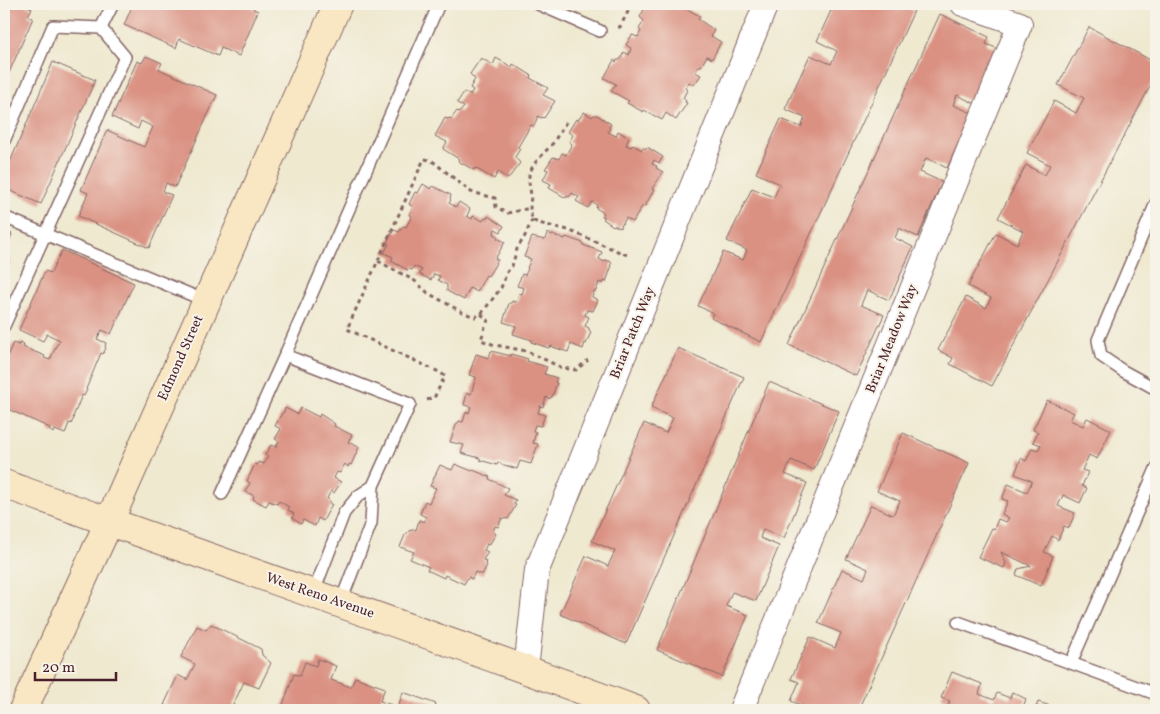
<svg xmlns="http://www.w3.org/2000/svg" width="1160" height="714" font-family="Vollkorn,serif">
<style>
.building{fill:#da9182}
.lines{fill:none;stroke-linecap:round;stroke-linejoin:round}
.lane-casing{stroke:#846665;stroke-width:14}
.street-casing{stroke:#846665;stroke-width:26}
.secondary-casing{stroke:#846665;stroke-width:30}
.path{stroke:#846665;stroke-width:3;stroke-dasharray:4 4;stroke-linecap:butt}
.lane{stroke:#fff;stroke-width:11}
.street{stroke:#fff;stroke-width:24}
.secondary{stroke:#f9e7c3;stroke-width:28}
.labels{text-anchor:middle;dominant-baseline:central;stroke-width:4;stroke-linejoin:round;paint-order:stroke}
.street-label{font-size:14px;fill:#4a1f2b;stroke:#f7f3e8}
</style>
<rect width="100%" height="100%" fill="#f7f3e8"/>
<filter id="ink" filterUnits="userSpaceOnUse"><feTurbulence type="fractalNoise" baseFrequency=".02" numOctaves="2"/><feDisplacementMap in="SourceGraphic" scale="10" xChannelSelector="R" yChannelSelector="G"/><feConvolveMatrix kernelMatrix="1 2 1 2 8 2 1 2 1" color-interpolation-filters="sRGB"/></filter>
<filter id="wash" filterUnits="userSpaceOnUse"><feTurbulence type="fractalNoise" baseFrequency=".0096" numOctaves="4" result="noise"/><feDisplacementMap in="SourceGraphic" scale="20" xChannelSelector="R" yChannelSelector="G"/><feGaussianBlur stdDeviation="1.12" result="paint"/><feColorMatrix in="noise" values="0 0 0 0 0 0 0 0 0 0 0 0 0 0 0 0 0 1.4 0 .05"/><feComposite in="paint" operator="in"/></filter>
<g filter="url(#wash)">
<rect width="100%" height="100%" fill="#efe9d0"/>
<g id="blocks">
<path class="building" d="M4 4 12 8 14 4H22L32 8 28 16 33 18 8 75 4 73Z
M133 4H255L253 9 258 11 239 56 221 48 218 56 179 39 176 48 124 25Z
M647 4H657L661 6 662 4H672L682 9 683 7 700 16 698 19 714 30 711 36 721 42 712 59 707 56 701 66H699L695 72 701 75 694 85 689 82 685 88 687 90 683 98 686 101 685 102 687 103 676 120 666 113 662 120 644 110 643 112 627 103 629 101 611 91 616 84 604 78 614 60 616 62 617 60H620L624 52 629 55 631 48 626 45 632 35 638 37 641 31 639 29 644 21 640 17Z
M834 4H900L914 11 761 342 711 318 713 313 698 306 723 252 743 260 747 250 727 241 752 188 774 197 780 184 756 173 781 119 801 127 805 118 785 109 810 55 831 64 837 51 817 41Z
M940 14 989 37 986 44 1001 50 976 104 957 95 953 105 972 113 947 168 926 158 920 172 942 182 918 237 899 228 895 238 913 247 889 300 867 290 861 305 884 315 856 376 789 345Z
M1089 27 1156 63V75L992 386 950 364 953 358 938 350 966 297 986 308 991 298 968 286 996 233 1017 244 1023 231 998 218 1026 165 1045 175 1050 165 1027 153 1054 101 1076 113 1084 98 1058 85Z
M146 56 162 63 159 69 217 95 175 187 166 183 163 192 172 195 149 248 78 216 88 193 81 190 107 130 144 147 153 127 141 121 138 129 112 117 137 61 142 63Z
M481 58 493 65 496 58 512 67 513 64 531 75 530 78 548 88 543 95 555 101 544 118 543 117 541 118 538 116 534 126 531 125 518 147 520 149 515 157 520 163 508 179 498 172 494 179 475 168 474 170 458 161 459 159 443 149 447 142 435 136 445 118 448 119 449 118 451 119 457 111 460 112 464 107 457 103 464 92 470 95 473 90 470 88 475 79 470 74Z
M53 62 95 80 41 204 4 188V176Z
M584 112 592 117 594 115H597L611 124 609 127 610 128 608 132 616 136 618 131 629 138 626 145 631 147 633 145 642 150 643 147 645 149 647 147 663 157 659 163 654 160 652 164 657 166 656 168 663 172 652 189 654 190 645 206 643 205 633 222 626 218 620 228 614 225 613 226 603 219 605 217 602 216 604 213 596 208 597 205 592 202 588 208 576 201 579 197 572 193 569 197 567 196 566 198 549 188 551 184 543 180 548 170 545 169 553 157 559 159 562 153 566 155 572 144 569 142 573 135 568 132 576 119 578 120Z
M423 184 431 189 433 186 451 195 450 199 451 200 449 203 456 207 459 202 470 209 467 216 472 219 473 216 483 221 485 218 487 219 488 216 504 226 501 232 495 229 494 234 498 236 497 238 505 242 495 259 498 260 488 276 486 275 477 292 470 288 464 300 447 291V285L438 280 440 276 434 274 431 280 419 274 422 270 414 266 412 270 409 269 408 270 391 261 393 257 384 253 389 244 387 242 394 230 399 232 403 226 406 227 412 216 409 215 413 207 409 204 415 192 418 193Z
M4 230 12 234 4 254Z
M547 233 565 239 566 237 583 243V245L602 252 599 259 604 262 605 260 612 262 610 267 611 268 606 282 604 281 603 284 599 282 596 291H594L592 297 598 300 593 311 587 310 585 315 589 317 585 326 589 328V330L591 332 586 344 585 343 583 349 571 344 568 352 550 346 549 348 531 342 532 340 513 334 516 326 503 322 509 303H512V301L516 302 519 293 522 294 524 288 517 286 522 274 525 275 528 269 527 268 531 259 524 257 532 237 545 240Z
M62 250 134 283 111 334 102 330 97 339 106 343 105 347 106 348 103 354 101 353 86 389 87 390 84 396 82 395 73 417 74 418 71 424 69 423 65 434 55 430 53 433 49 430 50 428 8 409 4 418V363L13 343 19 345 20 342 24 344 23 347 45 356 44 358 50 360 57 344H58L60 340 47 334 43 341 19 330 45 271 51 273Z
M4 257 10 260 4 273Z
M678 348 744 377 626 644 560 614 586 556 608 566 615 551 592 541 644 423 666 433 673 418 651 408Z
M491 351 511 356V354L528 359 527 361 547 367 544 374 557 378 555 382 557 383 552 397H550V399L546 397 543 407 540 406 538 413 545 415 541 426 535 425 533 431 536 432 533 443 538 444 531 464 520 461 517 469 498 463 497 465 480 460V458L461 453 464 445 450 442 457 423H458L459 421 463 422 466 412 469 413 471 407 464 405 467 393 471 394 476 377 469 375 476 354 489 358Z
M769 382 839 411 814 470 791 460 785 474 807 483 784 538 763 529 760 538 779 546 756 601 732 592 726 606 748 615 722 677 657 650Z
M1047 400 1074 413 1070 420 1083 426 1087 418 1111 430 1097 459 1089 455 1082 470 1088 472 1082 486 1087 488 1080 503 1063 495 1058 506 1075 513 1069 528 1064 526 1058 540 1052 536 1044 552 1053 556 1041 586 1016 575 1018 569 1031 566 1001 552 1006 563 1004 568 978 557 992 528 994 529 998 519 1006 522 1009 518 1002 514 1008 501 1002 499 1008 484 1027 492 1032 481 1015 474 1021 458 1026 461 1032 448 1038 450 1041 445 1033 442 1038 432 1033 430Z
M285 408 297 414 301 408 319 417 320 414 335 424 334 426 352 435 348 442 359 447 351 465 349 464 348 467 345 464 340 473 337 472 334 478 341 482 334 493 331 491 327 498 330 501V504H332L323 521 318 518 315 526 303 520 301 524 292 518 294 514 288 510 289 507 279 501 277 504 269 501 266 506 253 499 254 496 245 491 250 483 247 481 255 464 258 465V462L264 464 268 456 265 455 271 445 276 447 279 441 275 439 281 429 275 426 282 413 284 412Z
M903 433 969 463 858 710H813L791 701 799 682 791 679 810 637 835 648 841 633 818 623 842 569 864 579 868 569 846 559 871 505 893 515 900 501 877 491Z
M455 464 472 471 473 470 490 477 489 479 508 488 504 495 516 500 514 504 516 505 508 519 502 518 498 527 495 526 493 532 496 534 489 545 487 544 484 550 488 552 483 560 486 561 485 564 487 565 482 575 475 572 472 579 468 577 464 584 445 575 444 578 427 570 429 567 410 559 414 552 400 547 405 535 410 530 412 531 413 529 416 530 419 520 424 522 426 517 420 514 425 501 429 503 436 488 430 486 440 465 452 470Z
M211 624 261 649 262 655 271 663 259 688 244 682 233 705 243 710H175L164 705 178 675 187 680 195 664 181 657 197 626 206 630Z
M318 659 336 666 331 680 351 687 355 677 385 688 380 701 398 707 403 692 436 704 434 710H281L294 674 300 676 305 662 316 666Z
M952 672 982 684 979 694 994 700 997 693 1010 698 1012 692 1026 699 1022 710H946L950 701 941 698Z
M1038 702 1054 707 1053 710H1035Z"/>
</g>
</g>
<g filter="url(#ink)">
<use href="#blocks" fill-opacity="0" stroke="#846665" stroke-width="1"/>
<g class="lines">
<defs>
<path id="lane" d="M538 4 600 31
M101 28 113 4
M4 141 53 26 101 28 125 57 4 326
M1156 203 1098 340 1101 356 1123 371 1156 389
M4 217 206 301
M285 355 439 4
M222 494 285 355 410 404 373 486
M313 594 344 513 358 496 373 486 371 523 340 604
M958 622 1156 694
M1071 663 1156 469"/>
<path id="street" d="M526 669 537 570 766 4
M741 710 1020 24 963 4"/>
<path id="secondary" d="M4 484C214 560 426 632 636 710
M23 710 109 522 338 4"/>
</defs>
<use href="#lane" class="lane-casing"/>
<use href="#street" class="street-casing"/>
<use href="#secondary" class="secondary-casing"/>
<path class="path" d="M618 27H620L632 4
M566 122 553 143 534 164 529 174V182L531 195 530 208 532 220 538 223 568 230 627 255
M378 261 415 281 428 293 462 312 475 317 481 314 501 288 507 272 512 266 517 249 525 236 532 220
M481 314 488 320 485 327 481 340 495 345 527 351 562 368 576 370 588 360
M427 400 434 398 445 376 439 372 347 329 424 159 431 160 471 192 495 198 496 207 508 213 530 208"/>
<use href="#lane" class="lane"/>
<use href="#street" class="street"/>
<use href="#secondary" class="secondary"/>
</g>
</g>
<g class="labels">
<g class="street-label">
<text transform="translate(633 333) rotate(-68)">Briar Patch Way</text>
<text transform="translate(892 339) rotate(-68)">Briar Meadow Way</text>
<text transform="translate(181 358) rotate(-66)">Edmond Street</text>
<text transform="translate(320 596) rotate(19)">West Reno Avenue</text>
</g>
</g>
<rect width="1160" height="714" fill="none" stroke="#f7f3e8" stroke-width="20"/>
<path d="M35 672v8h81v-8" fill="none" stroke="#4a1f2b" stroke-width="2.5"/>
<text x="42" y="672" font-size="15" fill="#4a1f2b" stroke="#f7f3e8" stroke-width="4" paint-order="stroke">20 m</text>
</svg>
